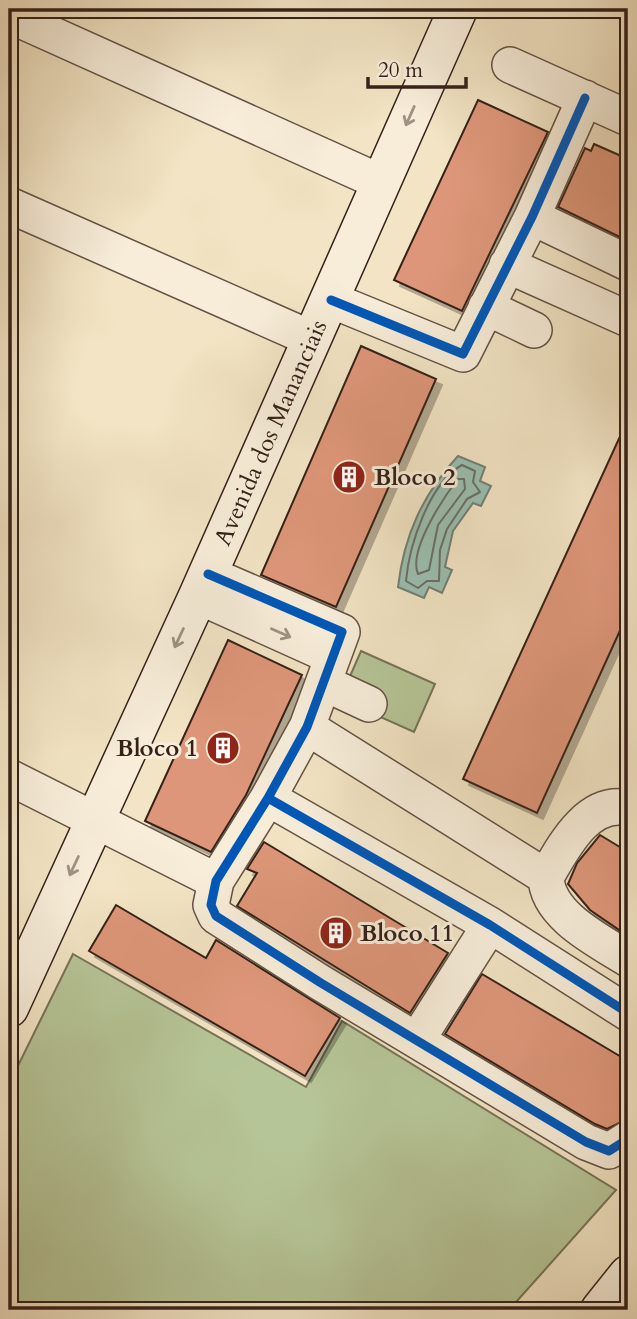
<svg xmlns="http://www.w3.org/2000/svg" width="637" height="1319" font-family="Cardo,serif">
<style>
.green{fill:#b6c597;stroke:#767358;stroke-width:2}
.water{fill:#9bbfb2;stroke:#728075;stroke-width:2}
.lines{fill:none;stroke-linecap:round;stroke-linejoin:round}
.shore{stroke:#687066;stroke-width:2}
.building{fill:#dd9679;stroke:#352119;stroke-width:2;filter:url(#shadow)}
.minor-casing{stroke:#645244;stroke-width:38}
.secondary-casing{stroke:#352119;stroke-width:41}
.minor{stroke:#f7edd9;stroke-width:35}
.secondary{stroke:#f7edd9;stroke-width:38}
.cycleway-casing{stroke:#f7edd9;stroke-width:13}
.cycleway{stroke:#0057b8;stroke-width:9}
.oneway{stroke:#a09183}
.labels{text-anchor:middle;dominant-baseline:central;stroke-width:6;stroke-linejoin:round;paint-order:stroke}
.street-label{font-size:24px;fill:#352119;stroke:#f7edd9}
.poi-label{font-size:24px;font-weight:bold;fill:#352119;stroke:#f7edd9;text-anchor:start}
</style>
<defs>
<filter id="shadow"><feDropShadow dx="6" dy="6" stdDeviation="0" flood-color="#0004"/></filter>
</defs>
<rect width="100%" height="100%" fill="#f2e4c4"/>
<filter id="stains"><feTurbulence type="fractalNoise" baseFrequency=".00286" numOctaves="4"/><feColorMatrix values="0 0 0 0 .2 0 0 0 0 .09 0 0 0 0 .02 0 0 0 .5 -.17"/></filter>
<radialGradient id="worn" r=".72"><stop offset=".6" stop-color="#630" stop-opacity="0"/><stop offset="1" stop-color="#630" stop-opacity=".3"/></radialGradient>
<path class="green" d="M361 651 435 684 414 732 340 699Z
M73 954 306 1087 342 1021 616 1190 509 1310H9V1084Z"/>
<path class="water" d="M458 456 485 467 480 481 491 486 481 506 473 503 453 531 445 567 452 570 442 593 429 587 424 598 398 587C404 535 423 494 458 456Z"/>
<g class="lines">
<path class="shore" d="M462 465 475 471 473 482 480 492 467 499 447 529 440 550 439 581H427L418 588 406 581C409 546 429 483 462 465Z
M458 479H464L465 489 438 525 429 570 418 574C408 551 443 498 458 479Z"/>
</g>
<path class="building" d="M478 100 548 132 462 311 394 280Z
M594 144 628 159V241L558 207 585 148 591 151Z
M361 346 436 379 336 607 261 575Z
M628 419V613L537 813 463 779Z
M228 640 302 675 246 795 211 852 145 821Z
M600 835 628 852V936L590 910 568 884 577 863Z
M264 842 448 953 410 1013 237 906 257 873 247 869Z
M116 905 206 958 216 940 340 1018 305 1076 89 951Z
M482 974 628 1061V1119L607 1129 595 1124 445 1034Z"/>
<g class="lines">
<defs>
<path id="minor" d="M9 15 380 182
M510 65 628 118
M9 205 312 339
M532 217 628 263
M507 265 628 319
M331 300 463 354 532 217 585 98
M486 307 534 330
M208 574 342 632 307 727 268 798 216 881 211 905 216 916 321 983 586 1142 609 1151 628 1139
M198 596 331 656
M324 683 369 704
M307 727 546 877
M9 777 216 881
M268 798 490 925 628 1013
M628 808C587 799 563 848 546 877 547 916 600 941 628 959
M417 1040 490 925"/>
<g id="secondary">
<path id="s1" d="M9 1008 198 596 458 9"/>
<path d="M600 1310 628 1275"/>
</g>
</defs>
<use href="#minor" class="minor-casing"/>
<use href="#secondary" class="secondary-casing"/>
<use href="#minor" class="minor"/>
<use href="#secondary" class="secondary"/>
<defs>
<path id="cycleway" d="M331 300 463 354 532 217 585 98
M208 574 342 632 307 727 268 798 216 881 211 905 216 916 321 983 586 1142 609 1151 628 1139
M268 798 490 925 628 1013"/>
</defs>
<use href="#cycleway" class="cycleway-casing"/>
<use href="#cycleway" class="cycleway"/>
</g>
<defs><path id="oneway-shaft" d="M-6 0H5M1.5-3L5.5 0L1.5 3" fill="none" stroke-width="1.6" stroke-linecap="round" stroke-linejoin="round" transform="scale(1.75)"/></defs>
<g class="oneway">
<use href="#oneway-shaft" transform="translate(410 116) rotate(114)"/>
<use href="#oneway-shaft" transform="translate(281 633) rotate(24)"/>
<use href="#oneway-shaft" transform="translate(179 638) rotate(115)"/>
<use href="#oneway-shaft" transform="translate(74 866) rotate(115)"/>
</g>
<defs>
<symbol id="building-disc" viewBox="-11 -11 22 22"><circle r="9.5" fill="#8f2418" stroke="#f7edd9"/><path d="M-4-6H4V6H1V3H-1V6H-4ZM-2.5-4.3h1.7v1.8h-1.7ZM.8-4.3h1.7v1.8H.8ZM-2.5-1h1.7V.8h-1.7ZM.8-1h1.7V.8H.8Z" fill="#fff"/></symbol>
</defs>
<g fill-rule="evenodd">
<use href="#building-disc" x="330" y="458" width="38" height="38"/>
<use href="#building-disc" x="204" y="729" width="38" height="38"/>
<use href="#building-disc" x="317" y="914" width="38" height="38"/>
</g>
<g class="labels">
<g class="street-label">
<text stroke="none"><textPath href="#s1" startOffset="632">Avenida dos Mananciais</textPath></text>
</g>
<g class="poi-label">
<text x="374" y="477">Bloco 2</text>
<text x="198" y="748" text-anchor="end">Bloco 1</text>
<text x="360" y="933">Bloco 11</text>
</g>
</g>
<rect width="637" height="1319" fill="none" stroke="#f2e4c4" stroke-width="35"/>
<rect x="10" y="10" width="616" height="1298" fill="none" stroke="#352119" stroke-width="3.5"/>
<rect x="18" y="18" width="602" height="1284" fill="none" stroke="#352119" stroke-width="2"/>
<path d="M368 77v10h98v-10" fill="none" stroke="#352119" stroke-width="3.5"/>
<text x="378" y="77" font-size="21" fill="#352119" stroke="#f7edd9" stroke-width="5" paint-order="stroke">20 m</text>
<rect width="100%" height="100%" filter="url(#stains)"/>
<rect width="100%" height="100%" fill="url(#worn)"/>
</svg>
